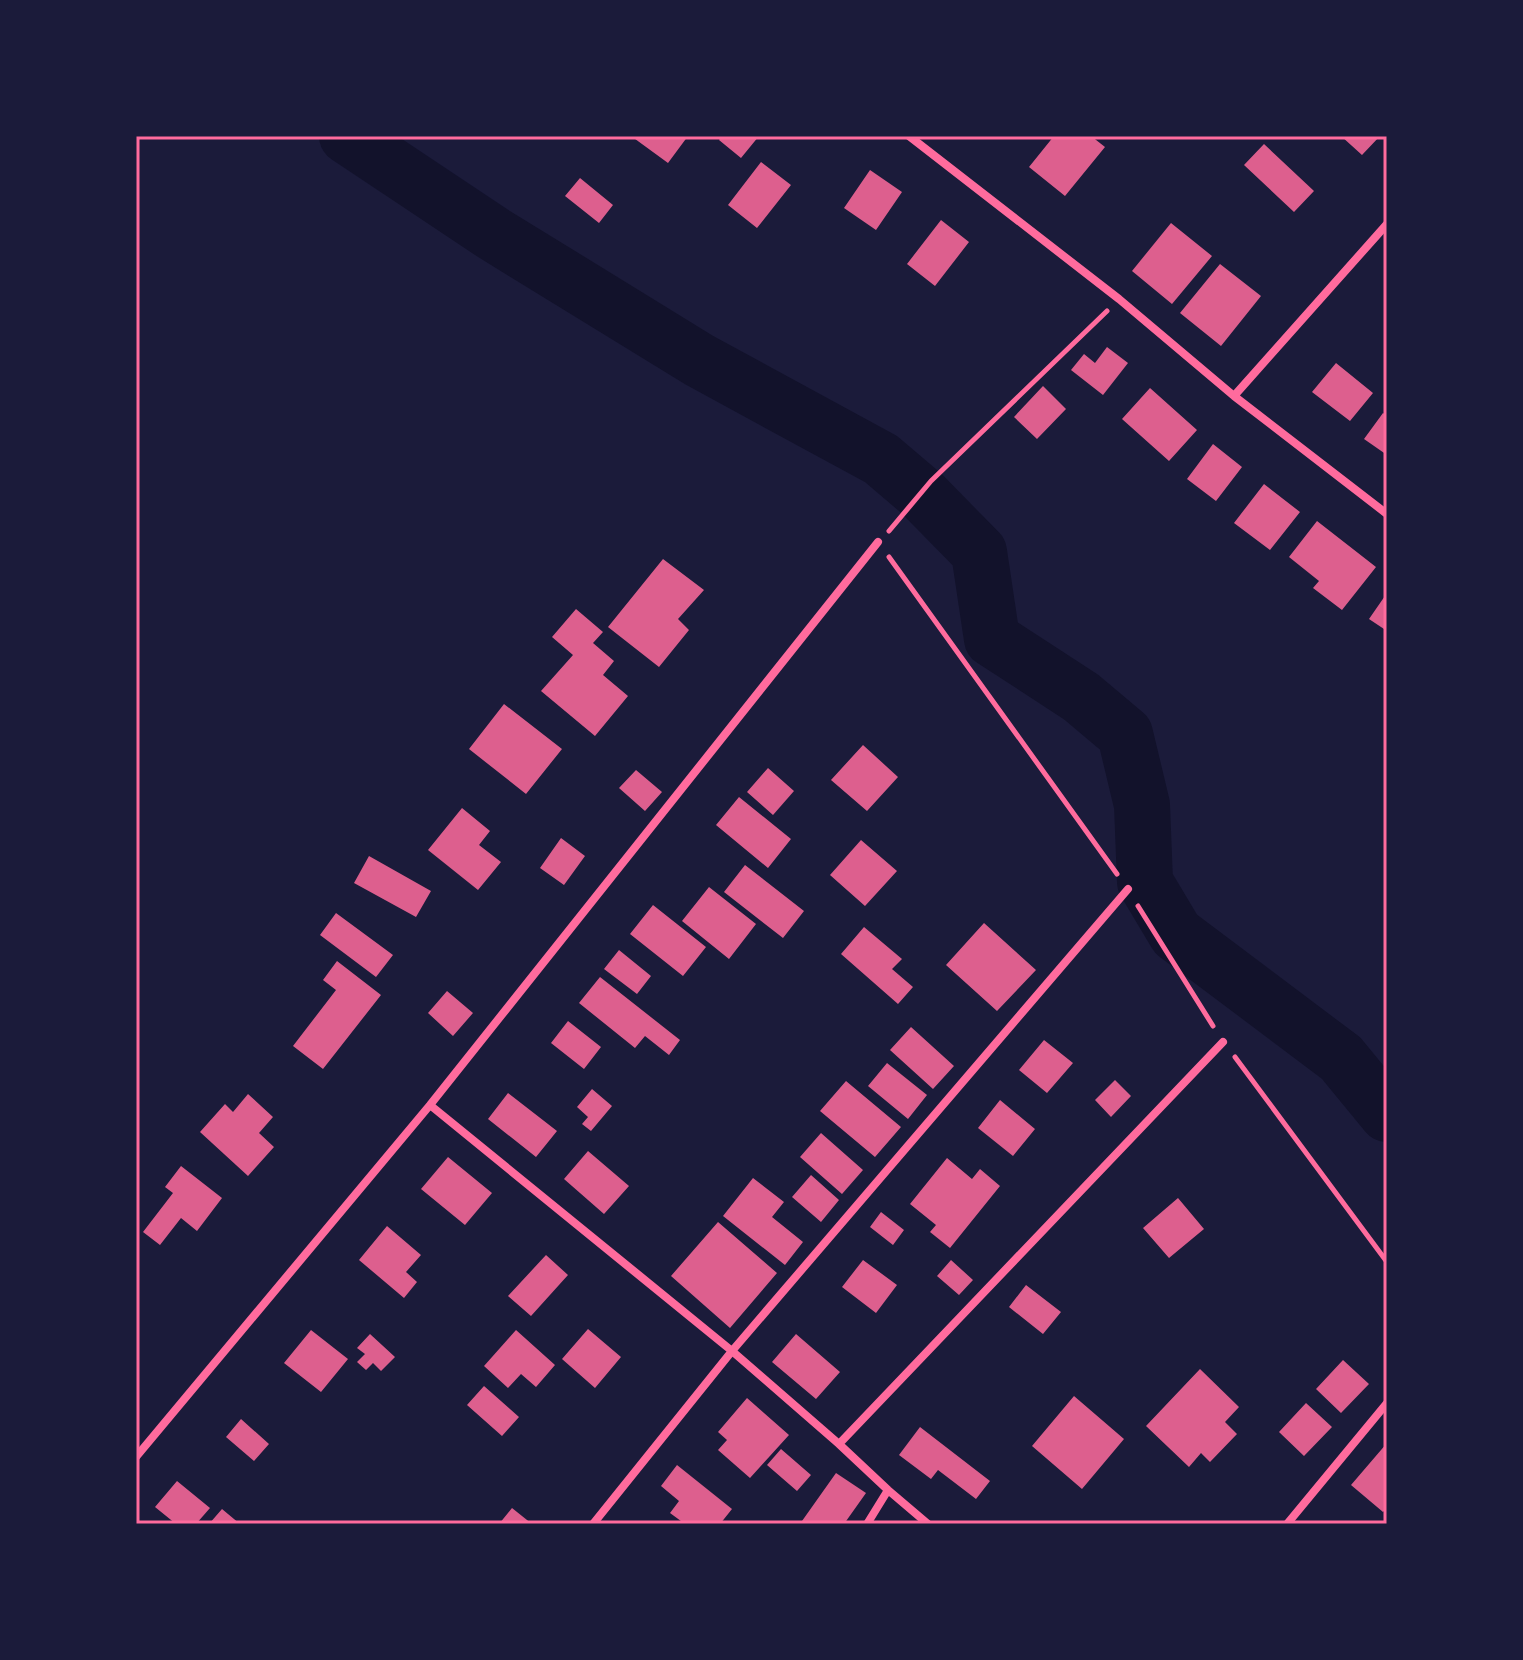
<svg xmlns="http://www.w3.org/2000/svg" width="1523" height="1660" font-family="'Asap Condensed',sans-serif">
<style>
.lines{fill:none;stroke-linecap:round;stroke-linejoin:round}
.river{stroke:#12122b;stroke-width:56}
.building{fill:#dd5f8e}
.path{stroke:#ff6b9d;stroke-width:5}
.minor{stroke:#ff6b9d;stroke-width:8}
.neatline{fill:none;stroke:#ff6b9d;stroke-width:3}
</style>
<rect width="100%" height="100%" fill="#1b1b3a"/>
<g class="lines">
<path class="river" d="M347 136 494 234 699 360 881 459 921 493 979 552 992 639 1081 697 1125 734 1142 805 1145 882 1176 934 1341 1058 1387 1114"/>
</g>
<path class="building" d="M631 136H688L668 163Z
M722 136H759L741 158 719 140Z
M1054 136H1091L1105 147 1065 196 1029 167Z
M1341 136H1380L1362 155Z
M1264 144 1314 191 1294 212 1244 165Z
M761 162 791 185 757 228 728 205Z
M870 170 902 192 876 230 844 208Z
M580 178 613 205 599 223 565 196Z
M941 220 969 242 935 286 907 264Z
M1171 223 1212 256 1172 304 1132 271Z
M1220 264 1261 296 1221 346 1180 313Z
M1107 347 1128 363 1103 395 1071 370 1084 354 1095 363Z
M1336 363 1373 393 1350 421 1312 392Z
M1043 386 1066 409 1037 439 1014 417Z
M1150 388 1197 430 1169 461 1122 419Z
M1383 413 1387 416V455L1364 439Z
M1213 444 1242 467 1216 501 1187 479Z
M1264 484 1300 512 1270 550 1234 523Z
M1317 521 1376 567 1342 610 1313 588 1319 581 1289 557Z
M663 559 704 590 678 619 689 630 659 667 608 627Z
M1387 593V631L1369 619Z
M576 609 603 632 593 643 614 661 603 675 628 696 595 736 541 691 573 655 552 637Z
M504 704 562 749 526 794 469 749Z
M863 745 898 777 867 811 831 780Z
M768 768 794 791 773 815 747 792Z
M636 770 662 792 645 811 619 788Z
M739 797 791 839 768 868 716 825Z
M462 808 490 831 479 845 501 862 478 890 428 850Z
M561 838 585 856 564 885 540 868Z
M861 840 897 871 865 906 830 875Z
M369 856 431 891 416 917 354 883Z
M745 865 804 911 783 938 724 892Z
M709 887 756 924 729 959 682 921Z
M653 905 706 947 683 976 630 934Z
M336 913 393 955 376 977 320 935Z
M984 923 1036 970 997 1011 946 965Z
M864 927 902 959 892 969 913 987 898 1004 841 954Z
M619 950 651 976 637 994 604 969Z
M337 961 381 995 323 1069 293 1046 336 990 323 980Z
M600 977 680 1040 669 1055 645 1036 635 1048 579 1003Z
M447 991 473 1013 453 1036 428 1013Z
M568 1021 601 1047 584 1069 551 1043Z
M911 1027 954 1066 933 1089 890 1050Z
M1044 1040 1073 1063 1047 1093 1019 1070Z
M887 1063 927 1095 908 1119 868 1086Z
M1115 1080 1131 1096 1111 1117 1095 1100Z
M846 1081 901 1127 875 1157 820 1111Z
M592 1089 612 1106 591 1131 582 1124 588 1117 577 1107Z
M508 1093 557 1131 536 1157 488 1119Z
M248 1094 273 1117 259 1133 274 1147 248 1176 200 1132 225 1104 233 1112Z
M1000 1100 1035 1129 1013 1156 978 1128Z
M821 1133 863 1170 842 1194 800 1157Z
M588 1151 629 1186 604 1214 564 1179Z
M448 1157 492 1193 465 1225 421 1189Z
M947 1158 972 1179 980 1169 1000 1186 950 1248 930 1232 936 1225 910 1204Z
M181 1166 222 1198 197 1231 181 1218 160 1245 143 1232 173 1193 165 1187Z
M811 1175 839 1200 821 1222 792 1197Z
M753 1178 784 1202 772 1217 803 1242 785 1265 723 1216Z
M1178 1198 1204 1229 1169 1258 1143 1228Z
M881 1212 904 1230 893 1245 870 1227Z
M718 1222 777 1273 730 1328 671 1276Z
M387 1226 421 1255 406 1272 417 1282 404 1298 359 1260Z
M546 1255 568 1275 531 1316 508 1296Z
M863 1260 897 1285 876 1313 842 1287Z
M951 1260 973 1280 959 1295 937 1276Z
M1026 1285 1061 1312 1043 1334 1009 1307Z
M588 1329 621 1357 595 1388 562 1359Z
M311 1330 348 1359 321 1392 284 1363Z
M516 1330 555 1365 536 1387 521 1374 508 1388 484 1366Z
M370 1334 395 1357 381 1371 373 1363 366 1370 357 1362 365 1354 357 1348Z
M796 1334 840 1372 816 1399 772 1362Z
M1343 1360 1369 1384 1341 1413 1316 1389Z
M1200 1369 1239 1407 1225 1422 1237 1434 1210 1462 1201 1453 1189 1467 1146 1426Z
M484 1386 519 1417 502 1436 467 1405Z
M1074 1396 1124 1439 1082 1489 1032 1446Z
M747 1398 789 1435 750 1478 718 1450 727 1440 718 1432Z
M1306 1403 1332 1427 1304 1456 1279 1432Z
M241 1419 269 1444 254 1461 226 1437Z
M920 1427 990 1481 976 1499 938 1470 931 1479 899 1455Z
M1387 1443V1508L1383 1512 1351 1485Z
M781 1449 811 1475 797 1491 767 1465Z
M677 1465 732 1509 720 1524H685L670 1513 679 1501 661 1486Z
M836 1473 866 1493 844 1524H806L802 1521Z
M177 1481 210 1508 196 1524H176L155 1507Z
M512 1508 532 1524H499Z
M222 1509 240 1524H209Z"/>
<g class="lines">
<path class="path" d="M889 531 931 481 1107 311
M889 557 1117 874
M1138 906 1213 1026
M1235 1057 1387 1262"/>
<path class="minor" d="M909 136 1119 299 1234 396 1387 514
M1234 396 1387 224
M430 1105 732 1351 839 1444 888 1490 928 1524
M839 1444 1223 1042
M136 1457 430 1105 878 542
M593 1524 732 1351 1128 889
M867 1524 888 1490
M1287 1524 1387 1403"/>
</g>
<rect width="1523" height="1660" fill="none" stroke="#1b1b3a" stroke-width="276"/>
<rect x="138" y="138" width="1247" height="1384" class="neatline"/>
</svg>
